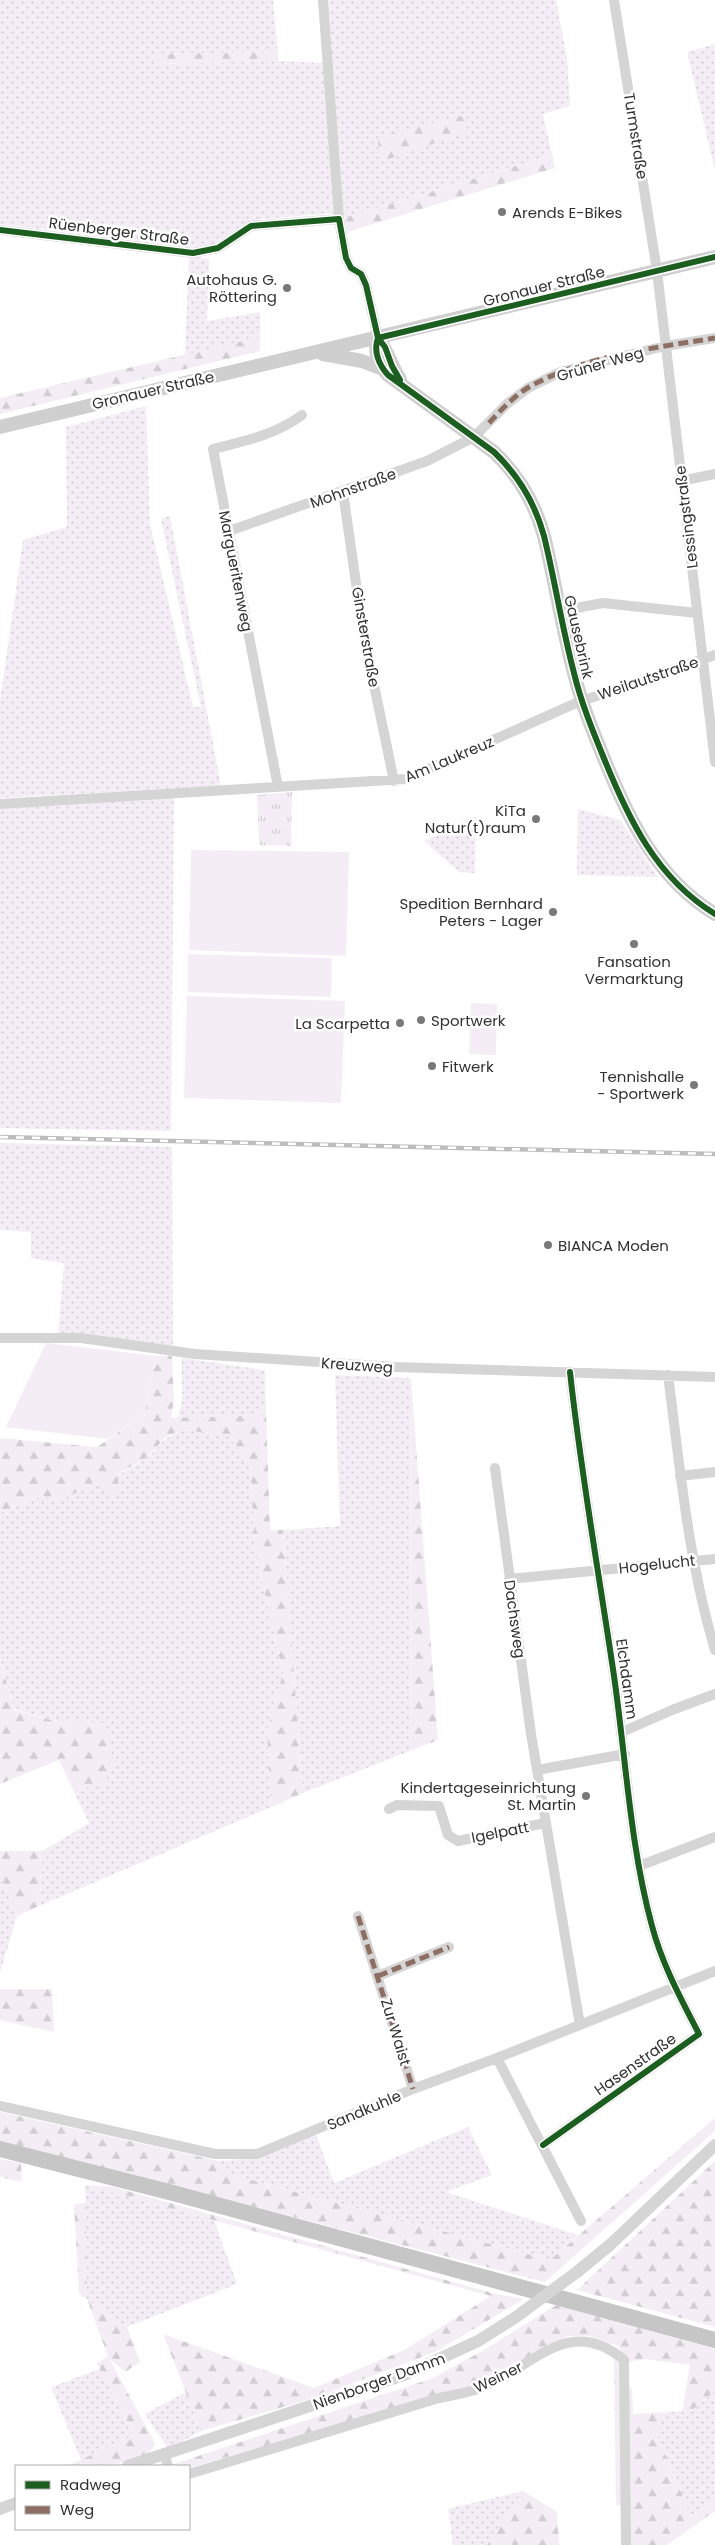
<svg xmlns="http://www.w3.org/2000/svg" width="715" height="2545" font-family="Poppins,sans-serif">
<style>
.grass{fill:url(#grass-dots)}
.forest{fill:url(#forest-firs)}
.park{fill:url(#park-tufts)}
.pitch{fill:#f4edf6}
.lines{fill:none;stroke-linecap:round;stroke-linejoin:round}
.minor{stroke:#d5d5d5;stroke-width:10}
.tertiary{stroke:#d5d5d5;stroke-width:12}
.secondary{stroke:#cfcfcf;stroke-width:14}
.trunk{stroke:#c6c6c6;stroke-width:16}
.rail-casing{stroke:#bdbdbd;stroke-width:4.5}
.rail{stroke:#fff;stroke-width:2.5;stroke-dasharray:8;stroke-linecap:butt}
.tertiary-bridge{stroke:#d5d5d5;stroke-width:12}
.quiet{stroke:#8d6e63;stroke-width:5;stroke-dasharray:10 5;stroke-linecap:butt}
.cycleway-casing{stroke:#fff;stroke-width:9}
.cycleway{stroke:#1b5e20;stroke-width:6}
.poi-dot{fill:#797979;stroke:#fff;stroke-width:2}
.labels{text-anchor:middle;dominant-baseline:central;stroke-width:5;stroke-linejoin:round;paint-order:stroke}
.street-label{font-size:15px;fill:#313131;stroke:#fff}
.poi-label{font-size:15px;fill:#313131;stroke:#fff;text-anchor:end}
</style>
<defs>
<pattern id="grass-dots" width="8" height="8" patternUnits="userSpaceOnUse" patternTransform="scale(1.25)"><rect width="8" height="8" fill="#f4edf6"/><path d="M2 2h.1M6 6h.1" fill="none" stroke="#d2ccd3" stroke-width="1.8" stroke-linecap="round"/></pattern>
<pattern id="forest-firs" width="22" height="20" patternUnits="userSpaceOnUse" patternTransform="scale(1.25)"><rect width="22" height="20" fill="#f4edf6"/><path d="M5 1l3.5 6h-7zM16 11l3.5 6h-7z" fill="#d2ccd3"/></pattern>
<pattern id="park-tufts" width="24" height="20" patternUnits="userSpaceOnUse" patternTransform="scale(1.25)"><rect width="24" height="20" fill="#f4edf6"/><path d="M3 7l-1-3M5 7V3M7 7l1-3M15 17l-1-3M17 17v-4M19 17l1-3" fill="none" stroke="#d2ccd3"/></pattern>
</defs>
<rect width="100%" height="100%" fill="#fff"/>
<path class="grass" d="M0 0H273L278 52 154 54V64L278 61 325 63 333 213 263 219 246 223 210 246 188 247 0 224Z
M328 0H556L567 58 570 106 543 114 552 155 344 218Z
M715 44V170L687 52Z
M189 255 209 259 207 321 260 312V337L185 355Z
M146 406 150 524 193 707H201L161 519 170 516 221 786 0 798V701L23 540 67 527 66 427Z
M174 798 171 1131 0 1128V809Z
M578 809 620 820 658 877 577 875Z
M476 816 475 873 459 872 424 841Z
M0 1143 172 1147 173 1347 84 1333 58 1335 64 1263 31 1258V1232L0 1230Z
M182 1358 265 1370 266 1410 248 1416 178 1418 182 1401Z
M335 1375 411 1378 410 1751 303 1793 283 1530 340 1526Z
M183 1430 227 1435 250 1463 255 1550 283 1673 267 1730 271 1807 39 1906 43 1851 89 1823 73 1790 104 1783 106 1723 59 1722 14 1709 0 1659V1513L43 1495 53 1501C84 1490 116 1478 144 1460 161 1448 158 1439 183 1430Z
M0 1872 17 1916 0 1973Z
M468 2127 492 2175 446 2192 578 2235 550 2260 233 2175 219 2161 256 2158 315 2132 334 2183Z
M85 2185 214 2220 237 2284 127 2327 87 2299Z
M100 2369 134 2436 81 2460 51 2387Z
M715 2391V2499L691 2516 656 2433 665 2412 691 2411Z
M186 2392 201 2431 168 2449 145 2414Z
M523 2491 487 2545H453L448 2509Z"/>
<path class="forest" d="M278 52V61L154 64V54Z
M464 115 467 132 380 162 378 137Z
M552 155 555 168 347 232 344 218Z
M260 337V351L0 414V398Z
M156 1356H172L174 1399 171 1418 248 1416 266 1410 270 1530H283L303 1793 271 1807 267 1730 283 1673 255 1550 250 1463 227 1435 183 1430 167 1436 145 1459 117 1474 119 1487 112 1499 98 1485 53 1501 42 1495 0 1513V1438L97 1447 144 1415Z
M411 1378 438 1740 410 1751Z
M0 1659 14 1710 59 1722 106 1723 114 1763 104 1784 73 1790 59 1760 0 1784Z
M0 1851H43L39 1906 17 1916 0 1872Z
M0 1989H52L54 2032 0 2020Z
M0 2112 219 2161 233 2175 550 2260 715 2118V2131L545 2282 0 2141Z
M0 2159 21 2163 22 2182 0 2177Z
M715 2161V2327L577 2290Z
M85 2185 113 2187 496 2294 524 2299 435 2352 314 2398 201 2431 163 2334 314 2388 404 2350 491 2296Z
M86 2203 87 2299 127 2327 140 2362 125 2372 109 2358 155 2443 150 2453 111 2466H68L134 2435 97 2363 108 2356 87 2299 79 2294 74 2204Z
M558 2304 715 2349V2391L691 2411 682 2412 690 2365 645 2359 628 2362 618 2346 589 2336H569L468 2387 189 2468 168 2466 433 2378 484 2350Z
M614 2360 622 2363 621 2385 632 2389 633 2414 665 2412 656 2433 691 2516 715 2499V2511L667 2545H628V2506L616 2505Z
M523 2491 557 2512 559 2545H487Z"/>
<path class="park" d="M292 792 291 846 259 845 257 795Z"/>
<path class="pitch" d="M191 850 349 852 346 956 189 950Z
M188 954 332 958 331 997 188 992Z
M187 996 345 1001 341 1103 184 1098Z
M471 1003 497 1004 496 1055 469 1054Z
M46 1343 156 1356 144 1415 108 1439 6 1427Z"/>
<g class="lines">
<path class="minor" d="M323 0 339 219 346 258 351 268 361 274 366 285 378 338
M614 0 657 271 715 762
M0 230 193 253 218 248 251 226 339 219
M681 481 715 474
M343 492 363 632 394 781
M229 531 427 461 474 437 507 404 528 388 560 372 665 346 715 338
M560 611 603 603 697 613
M278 787 213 449C245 441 275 435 302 415
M0 804 406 779 576 703 715 655
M0 1338H81L195 1354 395 1367 715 1377
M668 1375C680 1467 688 1560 715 1650
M495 1468 531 1734 580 2025
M680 1476 715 1472
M509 1579 715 1559
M622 1732 672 1710 715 1694
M537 1770 625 1754
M389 1809 397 1805 439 1806 448 1835 458 1841 545 1823
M639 1866 715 1837
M358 1916 413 2089
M378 1976 449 1947
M497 2058 581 2221
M0 2106 215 2154H257L413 2089 497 2058 715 1971
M543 2145 699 2034C681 1999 662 1964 652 1926 630 1845 626 1759 614 1676 599 1574 581 1474 570 1372
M164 2454 168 2466
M189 2474 439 2398C453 2395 467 2393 480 2388 533 2368 568 2313 624 2360L626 2545"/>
<path class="tertiary" d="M577 2272 611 2244 715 2145
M128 2466 404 2375 478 2341 516 2317
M0 2509 16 2503"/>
<path class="secondary" d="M378 338C373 351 379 365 388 375L494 452C519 476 535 503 544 536 555 581 562 628 574 673 581 702 592 729 603 756 628 818 656 878 715 914
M378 338C388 351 391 366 400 379
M323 354 362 361 383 369
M0 427 715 257"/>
<path class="trunk" d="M0 2149 173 2193 715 2340"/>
<defs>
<path id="rail" d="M0 1137 715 1154"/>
</defs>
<use href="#rail" class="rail-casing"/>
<use href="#rail" class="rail"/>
<path class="tertiary-bridge" d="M516 2317 577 2272"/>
<path class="quiet" d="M489 423C501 410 514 396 529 387 584 356 654 348 715 338
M358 1916 413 2089
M378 1976 449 1947"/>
<defs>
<path id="cycleway" d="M0 230 193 253 218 248 251 226 339 219 346 258 351 268 361 274 366 285 378 338 385 347 392 366 400 380
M378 338C373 351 379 365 388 375L494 452C519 476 535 503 544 536 555 581 562 628 574 673 581 702 592 729 603 756 628 818 656 878 715 914
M378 338 715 257
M543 2145 699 2034C681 1999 662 1964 652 1926 630 1845 626 1759 614 1676 599 1574 581 1474 570 1372"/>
</defs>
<use href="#cycleway" class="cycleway-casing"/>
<use href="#cycleway" class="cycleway"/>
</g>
<g class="poi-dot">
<circle cx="502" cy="212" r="5"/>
<circle cx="287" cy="288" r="5"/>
<circle cx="536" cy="819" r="5"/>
<circle cx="553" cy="912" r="5"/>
<circle cx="634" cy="944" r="5"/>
<circle cx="421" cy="1020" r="5"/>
<circle cx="400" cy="1023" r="5"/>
<circle cx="432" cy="1066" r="5"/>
<circle cx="694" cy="1085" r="5"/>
<circle cx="548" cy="1245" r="5"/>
<circle cx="586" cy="1796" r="5"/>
</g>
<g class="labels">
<g class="street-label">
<text transform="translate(636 136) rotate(81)">Turmstraße</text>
<text transform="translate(119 231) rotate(7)">Rüenberger Straße</text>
<text transform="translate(544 286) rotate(-14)">Gronauer Straße</text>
<text transform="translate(600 364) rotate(-16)">Grüner Weg</text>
<text transform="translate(153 390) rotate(-13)">Gronauer Straße</text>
<text transform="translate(353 488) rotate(-20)">Mohnstraße</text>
<text transform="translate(686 517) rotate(-97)">Lessingstraße</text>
<text transform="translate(236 571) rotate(79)">Margueritenweg</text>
<text transform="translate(366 637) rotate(80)">Ginsterstraße</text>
<text transform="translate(579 637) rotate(77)">Gausebrink</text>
<text transform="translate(648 678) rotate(-19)">Weilautstraße</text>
<text transform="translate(449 759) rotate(-23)">Am Laukreuz</text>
<text transform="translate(357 1365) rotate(4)">Kreuzweg</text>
<text transform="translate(657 1564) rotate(-6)">Hogelucht</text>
<text transform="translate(515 1619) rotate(82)">Dachsweg</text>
<text transform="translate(627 1679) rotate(82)">Elchdamm</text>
<text transform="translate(500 1832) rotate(-11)">Igelpatt</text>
<text transform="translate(396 2032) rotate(73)">Zur Waist</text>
<text transform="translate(635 2064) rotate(-35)">Hasenstraße</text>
<text transform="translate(364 2110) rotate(-23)">Sandkuhle</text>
<text transform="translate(498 2377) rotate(-26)">Weiner</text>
<text transform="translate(379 2381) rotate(-20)">Nienborger Damm</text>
</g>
<g class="poi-label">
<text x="512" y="212" text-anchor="start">Arends E-Bikes</text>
<text x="277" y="279">Autohaus G.<tspan x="277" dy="17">Röttering</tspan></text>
<text x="526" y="810">KiTa<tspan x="526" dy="17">Natur(t)raum</tspan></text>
<text x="543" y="903">Spedition Bernhard<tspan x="543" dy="17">Peters - Lager</tspan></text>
<text x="634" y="961" text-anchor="middle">Fansation<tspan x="634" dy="17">Vermarktung</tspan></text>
<text x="431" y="1020" text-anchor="start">Sportwerk</text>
<text x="390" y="1023">La Scarpetta</text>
<text x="442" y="1066" text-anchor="start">Fitwerk</text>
<text x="684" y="1076">Tennishalle<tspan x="684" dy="17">- Sportwerk</tspan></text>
<text x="558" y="1245" text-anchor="start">BIANCA Moden</text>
<text x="576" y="1787">Kindertageseinrichtung<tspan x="576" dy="17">St. Martin</tspan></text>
</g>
</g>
<rect x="15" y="2465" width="175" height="65" fill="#ffffff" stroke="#adadad"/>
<rect x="25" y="2481" width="25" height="8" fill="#1b5e20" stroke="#adadad"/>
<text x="60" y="2490" font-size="15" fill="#313131">Radweg</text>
<rect x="25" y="2506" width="25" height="8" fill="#8d6e63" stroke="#adadad"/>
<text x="60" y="2515" font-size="15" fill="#313131">Weg</text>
</svg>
